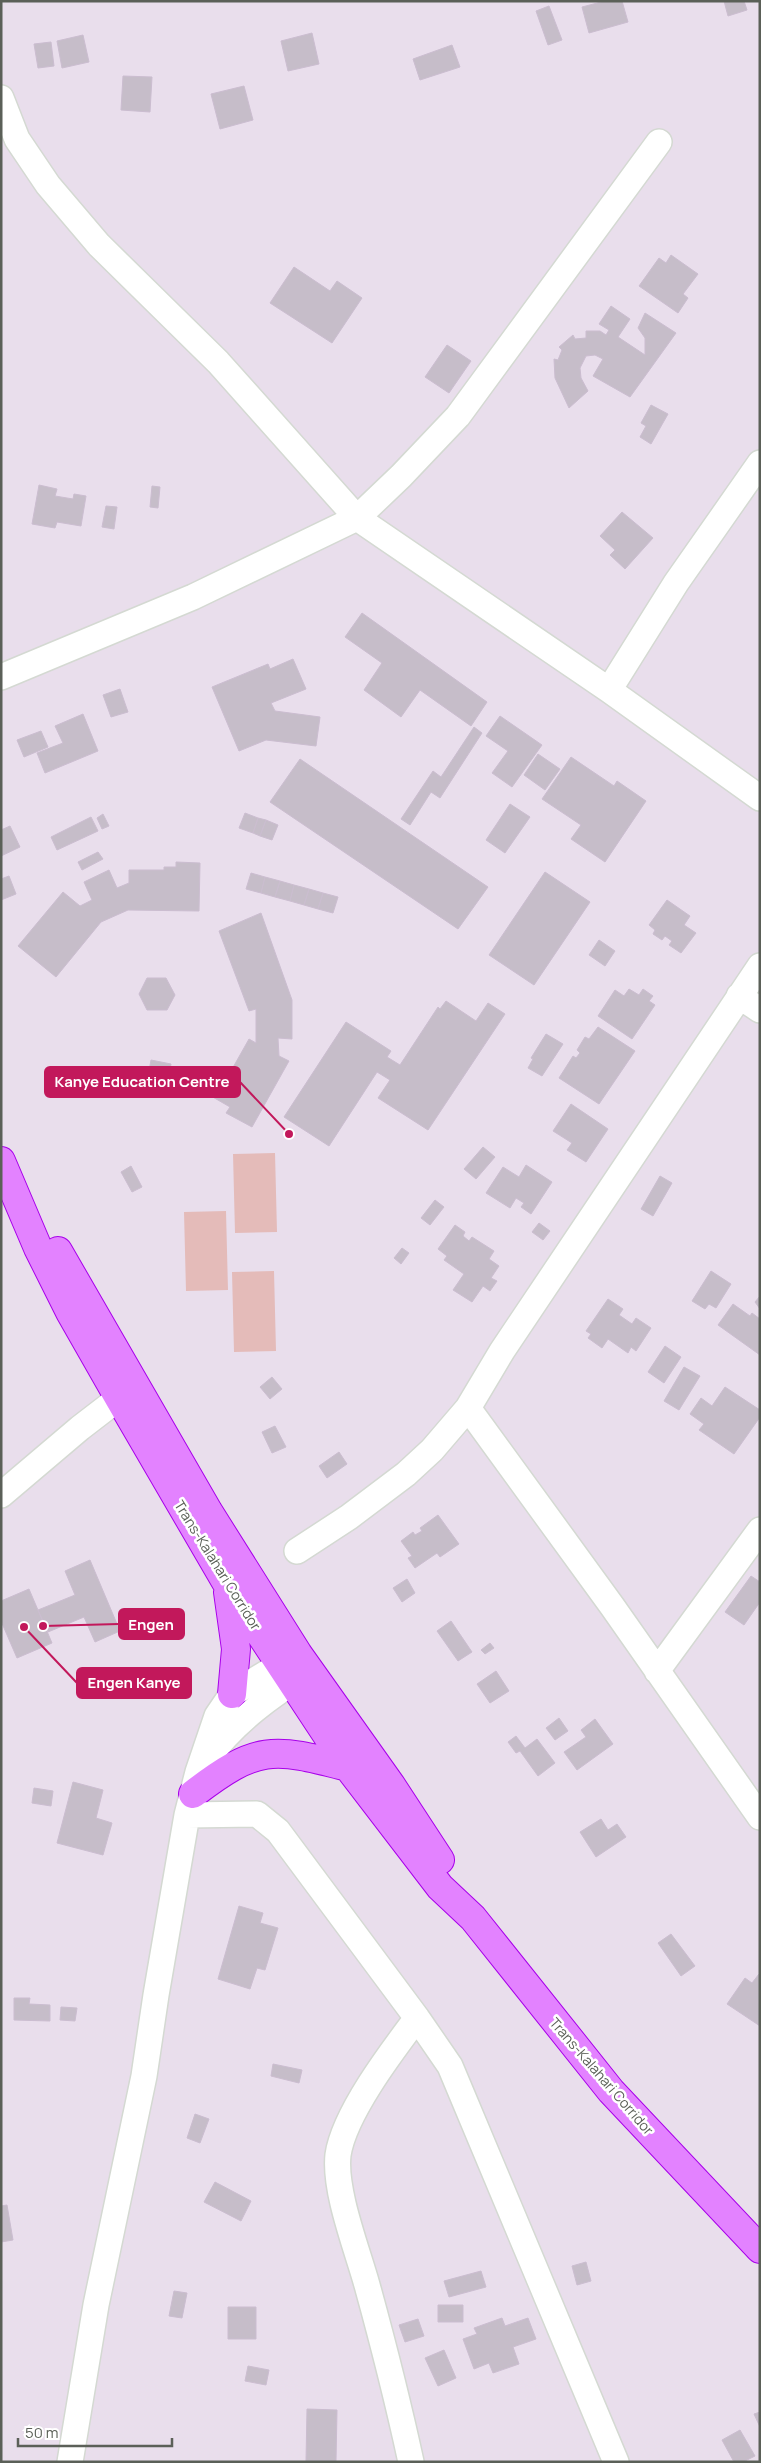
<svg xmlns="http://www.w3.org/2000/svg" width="761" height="2463" font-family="Manrope,sans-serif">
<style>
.green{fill:#e4bbb9}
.building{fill:#c6bdc9;stroke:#cbbdd0}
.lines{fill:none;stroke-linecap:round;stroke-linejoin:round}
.minor-casing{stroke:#d4d9d2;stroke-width:28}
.highway-casing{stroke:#a800ea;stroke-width:30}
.minor{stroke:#fff;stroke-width:25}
.highway{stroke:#e382ff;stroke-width:28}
.labels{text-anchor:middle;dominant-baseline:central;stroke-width:5;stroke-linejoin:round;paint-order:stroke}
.street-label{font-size:14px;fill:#5b6058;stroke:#fff}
.leader{fill:none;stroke:#c2185b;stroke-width:2}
.callout-dot{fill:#c2185b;stroke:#fff;stroke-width:2}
.callout{fill:#c2185b;stroke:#c2185b;stroke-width:2}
.callout-label{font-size:15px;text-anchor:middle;font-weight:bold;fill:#fff}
</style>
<rect width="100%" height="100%" fill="#e9deec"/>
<path class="green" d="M275 1153 277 1232 235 1233 233 1154Z
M226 1211 228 1290 186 1291 184 1212Z
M274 1271 276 1351 234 1352 232 1272Z"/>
<path class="building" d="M605 1H622L628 22 589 33 582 7Z
M724 1H744L747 10 728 16Z
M549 6 562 40 548 45 536 11Z
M312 33 319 64 288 71 281 41Z
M83 35 89 62 62 68 57 41Z
M51 42 54 66 38 68 34 44Z
M452 45 460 67 420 80 413 59Z
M123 76 152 77 150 112 121 110Z
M244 86 253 120 220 129 211 94Z
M671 255 698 274 683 294 688 298 678 313 639 286 659 258 666 263Z
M294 267 330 291 337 281 362 298 332 343 270 303Z
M611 306 630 319 618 337 645 355V338L638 328 645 313 676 333 630 397 593 376 603 359 595 355 586 356 580 368 581 378 588 391 569 408 555 378 554 359 558 360 562 350 559 347 573 335 575 339 586 338V331H600L606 335 609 330 599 324Z
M447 345 471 361 449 393 425 377Z
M651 405 668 414 651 444 640 437 646 426 641 423Z
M39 485 57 489 55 496 73 499 74 494 86 496 81 526 57 522 55 528 32 524Z
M152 486 160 487 158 508 150 507Z
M106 506 117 507 114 529 102 527Z
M622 512 653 538 625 569 610 555 615 550 600 536Z
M362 613 487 702 471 726 420 690 401 717 364 690 382 663 345 637Z
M293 659 306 689 271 703 275 711 320 717 316 746 266 740 239 751 212 687 268 664 270 669Z
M120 689 128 712 111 717 103 695Z
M83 714 98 751 45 773 37 753 63 743 55 726Z
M500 716 542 745 512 787 492 773 508 751 486 736Z
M474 727 482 733 440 798 431 792 410 825 401 819 433 771 441 777Z
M41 731 48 747 24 757 17 740Z
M538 754 560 769 545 790 524 775Z
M571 757 614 786 617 781 646 801 605 862 571 839 581 825 542 799Z
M300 759 488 887 458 929 270 802Z
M510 804 530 817 505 853 486 840Z
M245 813 258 818 253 833 239 828Z
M103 814 109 826 102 829 97 818Z
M91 817 98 831 57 850 51 837Z
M258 818 266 820 260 836 253 833Z
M266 820 278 825 272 840 260 836Z
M10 826 20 847 1 856V830Z
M98 852 103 859 82 870 78 862Z
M176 862 200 863 199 911 128 910 101 922 56 977 18 946 63 892 80 906 92 900 84 882 109 870 117 888 129 883V870H164V867H176Z
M545 872 590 902 534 985 489 955Z
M251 873 265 877 261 893 246 889Z
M9 876 16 894 1 900V879Z
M265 877 280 881 275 897 261 893Z
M280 881 294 885 290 901 275 897Z
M294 885 309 889 304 905 290 901Z
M309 889 323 893 318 909 304 905Z
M323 893 338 897 333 913 318 909Z
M667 900 690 916 684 925 696 933 681 953 669 945 672 941 665 936 662 940 653 934 655 930 649 925Z
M261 913 292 1000V1039L278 1038 279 1056 289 1061 252 1127 226 1113 230 1107 211 1096 218 1084 222 1087 249 1039 256 1043V1009L249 1011 219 931Z
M599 940 615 951 605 966 589 955Z
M147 978H166L175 995 167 1010H147L139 994Z
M629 989 639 995 643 989 653 996 649 1001 655 1005 632 1039 598 1016 615 990 624 996Z
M446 1001 476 1021 488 1003 505 1014 428 1130 378 1098 390 1080 377 1072 329 1146 284 1117 346 1022 391 1051 387 1057 400 1065 438 1007 440 1009Z
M598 1027 635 1051 599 1104 559 1078 573 1056 576 1058 580 1053 577 1050 585 1037 589 1039Z
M546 1034 563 1044 542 1076 528 1068 533 1059 531 1058Z
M151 1060 171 1064 167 1086 147 1082Z
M571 1104 608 1129 586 1162 567 1150 572 1143 553 1131Z
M483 1147 495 1157 476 1179 464 1169Z
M526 1165 552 1182 531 1214 521 1207 524 1203 516 1198 510 1208 486 1193 503 1167 519 1177Z
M131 1166 142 1187 132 1192 121 1172Z
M660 1176 672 1183 653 1216 641 1209Z
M435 1200 444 1207 430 1225 421 1218Z
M539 1223 550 1231 543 1240 532 1232Z
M455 1225 465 1232 463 1236 469 1241 472 1237 494 1251 489 1259 499 1266 491 1278 497 1281 490 1291 483 1286 472 1302 453 1290 464 1274 444 1260 447 1256 438 1249Z
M402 1248 409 1253 401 1264 394 1258Z
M711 1271 731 1284 716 1308 709 1304 705 1309 692 1301Z
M760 1296V1309L755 1302Z
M608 1299 623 1309 619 1315 632 1324 636 1318 651 1328 636 1351 631 1347 628 1353 608 1339 602 1348 588 1338 591 1334 586 1331Z
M733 1304 750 1316 752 1313 760 1319V1355L718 1325Z
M665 1346 681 1357 664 1383 648 1372Z
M684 1367 700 1376 679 1410 664 1401Z
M272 1377 282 1389 270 1399 260 1387Z
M725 1387 760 1410V1417L734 1454 699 1430 704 1424 690 1414 701 1398 712 1406Z
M275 1426 286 1447 272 1453 262 1432Z
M339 1452 347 1464 327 1478 319 1466Z
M438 1515 459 1544 440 1557 437 1553 415 1568 408 1558 412 1556 401 1541 413 1532 415 1535 422 1531 420 1528Z
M90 1560 120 1631 95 1642 84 1617 48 1632 38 1610 75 1595 65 1571Z
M751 1576 760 1582V1602L744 1625 725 1612Z
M407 1579 415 1593 402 1602 393 1588Z
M29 1589 52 1643 17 1658 1 1621V1601Z
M451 1621 472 1652 458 1661 437 1631Z
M490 1643 494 1648 485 1654 481 1650Z
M496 1671 509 1691 490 1703 477 1684Z
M559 1718 568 1731 555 1740 546 1728Z
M595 1719 613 1744 577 1770 564 1752 586 1737 581 1730Z
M516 1736 525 1748 537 1739 555 1763 538 1776 520 1751 516 1753 508 1742Z
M73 1782 103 1790 96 1818 112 1823 103 1855 57 1843Z
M34 1788 53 1791 51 1806 32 1803Z
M601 1819 608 1830 617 1824 626 1837 596 1857 580 1832Z
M239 1906 263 1913 260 1923 278 1928 265 1970 257 1968 250 1989 218 1979Z
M671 1934 695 1966 681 1976 658 1943Z
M759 1974H760V2026L727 2004 745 1978 752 1983Z
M14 1998H30L29 2004 50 2005V2021L14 2020Z
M61 2007 77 2008 75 2021 60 2020Z
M273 2064 302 2070 299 2083 271 2076Z
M195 2114 209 2119 200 2143 187 2138Z
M215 2182 251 2201 241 2221 204 2202Z
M7 2205 13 2240 1 2242V2206Z
M586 2262 591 2281 577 2285 572 2266Z
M481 2271 486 2287 449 2297 444 2281Z
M174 2291 187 2293 182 2318 169 2316Z
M438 2305H463V2322H438Z
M228 2307H256V2339H228Z
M502 2318 505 2326 528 2318 536 2339 513 2347 519 2364 493 2373 489 2363 474 2369 463 2339 477 2334 474 2328Z
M418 2319 424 2336 405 2342 399 2325Z
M444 2350 456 2378 438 2386 425 2358Z
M248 2366 269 2370 266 2385 245 2381Z
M307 2409 337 2410 336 2461H306Z
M760 2412V2427L754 2414Z
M740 2430 755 2456 743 2462H734L722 2440Z"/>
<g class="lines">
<defs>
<path id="minor" d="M1 98 17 139 48 185 99 245 218 362 357 518 609 690 760 798
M1 677 193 597 357 518 401 476 458 416 659 142
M609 690 676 583 760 463
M739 996 760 1010
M468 1408 612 1606 760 1817
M1 1495 80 1428 119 1398
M297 1551 349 1517 406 1474 432 1450 468 1408 502 1351 760 966
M657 1671 760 1530
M208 1758C235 1721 272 1695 310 1671
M187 1815 257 1814 278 1831 417 2018 450 2066 616 2462
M70 2462 96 2305 144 2076 156 1995 187 1815 198 1772 217 1716 232 1694 298 1654
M411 2462C398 2402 383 2343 367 2285 357 2249 334 2191 338 2155 344 2114 392 2051 417 2018"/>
<path id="highway" d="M1 1161 38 1248 70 1312 119 1398 226 1582 348 1767 440 1887 473 1918 611 2091 760 2249
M58 1251 208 1511 298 1654 391 1785 440 1860
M228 1592 236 1649 232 1694
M193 1794C257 1745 272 1747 348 1767"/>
</defs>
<use href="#minor" class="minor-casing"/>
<use href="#highway" class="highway-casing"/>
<use href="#minor" class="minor"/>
<use href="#highway" class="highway"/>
</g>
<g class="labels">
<g class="street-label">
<text transform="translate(218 1565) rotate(58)">Trans-Kalahari Corridor</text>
<text transform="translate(602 2076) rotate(49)">Trans-Kalahari Corridor</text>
</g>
</g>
<path class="leader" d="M289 1134L240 1082M43 1626L119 1624M24 1627L77 1683"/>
<g class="callout-dot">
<circle cx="289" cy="1134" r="5"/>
<circle cx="43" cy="1626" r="5"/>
<circle cx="24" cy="1627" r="5"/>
</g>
<g class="callout">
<rect x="45" y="1067" width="195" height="30" rx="5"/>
<rect x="119" y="1609" width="65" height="30" rx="5"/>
<rect x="77" y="1668" width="114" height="30" rx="5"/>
</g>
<g class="callout-label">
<text x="142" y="1087">Kanye Education Centre</text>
<text x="151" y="1630">Engen</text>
<text x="134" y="1688">Engen Kanye</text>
</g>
<rect width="761" height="2463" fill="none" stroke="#5b6058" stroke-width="5"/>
<path d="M18 2438v8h154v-8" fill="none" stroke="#5b6058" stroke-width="2.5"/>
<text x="25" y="2438" font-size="15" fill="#5b6058" stroke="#ffffff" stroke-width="4" paint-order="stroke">50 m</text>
</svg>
